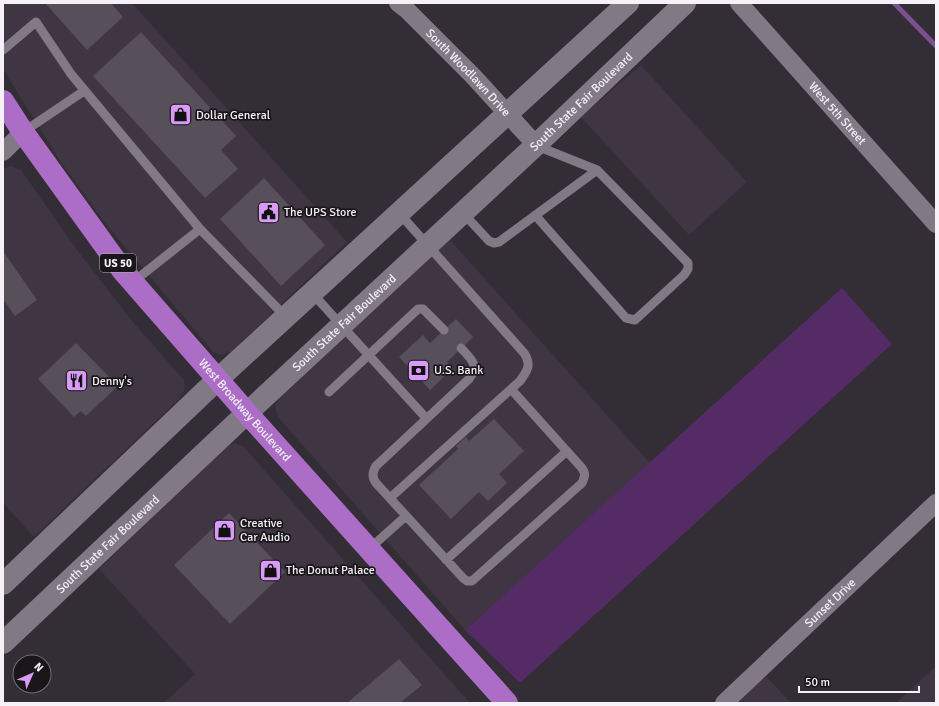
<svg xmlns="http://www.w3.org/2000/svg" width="939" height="706" font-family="Signika,sans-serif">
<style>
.built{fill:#3f3543}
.green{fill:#542b65}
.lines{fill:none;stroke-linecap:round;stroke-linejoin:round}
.stream{stroke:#7c4f90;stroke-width:5}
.building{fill:#57505a}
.service{stroke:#817a85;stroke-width:9}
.minor{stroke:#817a85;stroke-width:18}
.tertiary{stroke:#817a85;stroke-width:22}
.trunk{stroke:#ac6dc6;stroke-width:22}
.labels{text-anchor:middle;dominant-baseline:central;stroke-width:3.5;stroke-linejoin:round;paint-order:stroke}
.shield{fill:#19161a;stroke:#b3afb5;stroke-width:1}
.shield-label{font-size:11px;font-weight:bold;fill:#f5f1f7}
.street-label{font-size:12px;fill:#f5f1f7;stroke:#19161a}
.poi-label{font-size:12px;fill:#f5f1f7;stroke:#19161a;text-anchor:start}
</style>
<rect width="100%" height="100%" fill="#332d36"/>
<path class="built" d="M3 3H132L347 242 231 352 221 355 213 352 105 223 58 158 3 69Z
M641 65 747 182 689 235 581 117Z
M11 166 21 170 77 250 133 322 184 380 185 389 178 400 34 537 3 503V168Z
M450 240 650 463 465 630 278 417 275 405 282 394Z
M233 443 243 446 470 703H164L195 674 99 569 224 448Z
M936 666V703H896Z
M763 673 791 703H732Z"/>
<path class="green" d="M842 288 892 344 520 683 465 630Z"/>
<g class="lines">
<path class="stream" d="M894 3 936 46"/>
</g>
<path class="building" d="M45 3H111L123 17 87 50Z
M141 32 236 136 221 150 238 169 205 198 93 76Z
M264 178 325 245 281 286 220 219Z
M3 251 37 300 15 316 3 299Z
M456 319 473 337 447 362 453 368 430 390 399 357 423 335 430 343Z
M76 343 118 386 86 416 81 411 74 417 38 379Z
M494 419 524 451 499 474 507 483 488 501 479 492 451 519 419 485 458 449 456 446 466 437 469 441Z
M229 513 285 572 230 624 174 565Z
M399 659 422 685 400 703H347Z"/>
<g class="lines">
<path class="service" d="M3 50 36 22 71 74 200 229 286 317
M23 132 84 91
M463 213 489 241 494 243 499 242 597 170
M535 215 626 318 635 320 684 275 688 269V263L597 170 537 146
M133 282 200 229
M312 293 426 418
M461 348C471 359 480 365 469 379L376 466C372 473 372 477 376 483L463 578 467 581H472L582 483C585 476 586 473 581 467L511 389
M329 392 418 309H423L444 330
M390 498 520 381C527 371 532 365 524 353L399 213
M369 549 406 516
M446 560 567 451"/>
<g class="minor">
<path id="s1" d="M398 3 407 10 473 76 536 145"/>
<path id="s2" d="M739 3 936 224"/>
<path d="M3 152 23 132"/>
<path id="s3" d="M724 703 936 503"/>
</g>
<g class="tertiary">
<path d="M3 584 218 379 628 3"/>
<path id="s4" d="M3 643 247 413 536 145 685 3"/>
</g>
<path class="trunk" id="s5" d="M3 101 23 132 123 271 247 413 507 703"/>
</g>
<defs>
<symbol id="shop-square" viewBox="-11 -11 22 22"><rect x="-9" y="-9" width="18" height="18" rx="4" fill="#da9af7" stroke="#19161a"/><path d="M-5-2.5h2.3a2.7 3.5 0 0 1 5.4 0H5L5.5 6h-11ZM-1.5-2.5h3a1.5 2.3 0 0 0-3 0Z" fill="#111"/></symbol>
<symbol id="civic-square" viewBox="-11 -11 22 22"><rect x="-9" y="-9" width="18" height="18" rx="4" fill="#da9af7" stroke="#19161a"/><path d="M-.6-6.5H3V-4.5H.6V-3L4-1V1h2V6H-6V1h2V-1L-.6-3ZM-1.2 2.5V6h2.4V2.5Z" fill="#111"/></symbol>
<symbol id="bank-square" viewBox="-11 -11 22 22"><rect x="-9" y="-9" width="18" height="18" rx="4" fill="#da9af7" stroke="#19161a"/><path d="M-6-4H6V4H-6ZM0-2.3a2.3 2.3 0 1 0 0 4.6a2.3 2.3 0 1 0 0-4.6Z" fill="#111"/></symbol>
<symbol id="restaurant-square" viewBox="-11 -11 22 22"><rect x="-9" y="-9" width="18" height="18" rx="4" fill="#da9af7" stroke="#19161a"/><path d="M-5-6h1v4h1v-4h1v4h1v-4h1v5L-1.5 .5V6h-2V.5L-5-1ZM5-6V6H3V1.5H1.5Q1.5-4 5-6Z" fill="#111"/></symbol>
</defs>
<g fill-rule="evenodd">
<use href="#shop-square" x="168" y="102" width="25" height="25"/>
<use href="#civic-square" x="256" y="200" width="25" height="25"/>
<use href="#bank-square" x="406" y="358" width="25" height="25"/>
<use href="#restaurant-square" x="64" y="368" width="25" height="25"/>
<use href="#shop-square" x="212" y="518" width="25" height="25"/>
<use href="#shop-square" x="258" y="558" width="25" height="25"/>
</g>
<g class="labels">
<rect class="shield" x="100" y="254" width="36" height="18" rx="3"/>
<g class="shield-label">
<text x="118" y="263">US 50</text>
</g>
<g class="street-label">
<text stroke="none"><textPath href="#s1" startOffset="99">South Woodlawn Drive</textPath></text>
<text stroke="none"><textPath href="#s4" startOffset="792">South State Fair Boulevard</textPath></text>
<text stroke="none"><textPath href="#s2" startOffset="148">West 5th Street</textPath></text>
<text stroke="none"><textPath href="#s4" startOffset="468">South State Fair Boulevard</textPath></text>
<text stroke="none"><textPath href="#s5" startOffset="393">West Broadway Boulevard</textPath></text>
<text stroke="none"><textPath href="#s4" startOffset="144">South State Fair Boulevard</textPath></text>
<text stroke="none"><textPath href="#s3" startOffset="146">Sunset Drive</textPath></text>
</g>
<g class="poi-label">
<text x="196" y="115">Dollar General</text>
<text x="284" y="212">The UPS Store</text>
<text x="434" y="370">U.S. Bank</text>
<text x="92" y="381">Denny's</text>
<text x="240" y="523">Creative<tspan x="240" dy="14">Car Audio</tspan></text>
<text x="286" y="570">The Donut Palace</text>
</g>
</g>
<rect width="939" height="706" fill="none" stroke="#f5f1f7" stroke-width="8"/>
<g transform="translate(32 674) rotate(45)"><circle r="19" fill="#19161a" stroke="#716e72"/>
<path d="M0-3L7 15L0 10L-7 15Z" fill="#da9af7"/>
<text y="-6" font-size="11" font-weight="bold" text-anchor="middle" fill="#f5f1f7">N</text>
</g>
<path d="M799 686v6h120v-6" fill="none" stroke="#f5f1f7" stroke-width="2"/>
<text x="805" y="686" font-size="12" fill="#f5f1f7" stroke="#19161a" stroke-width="3" paint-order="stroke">50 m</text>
</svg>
